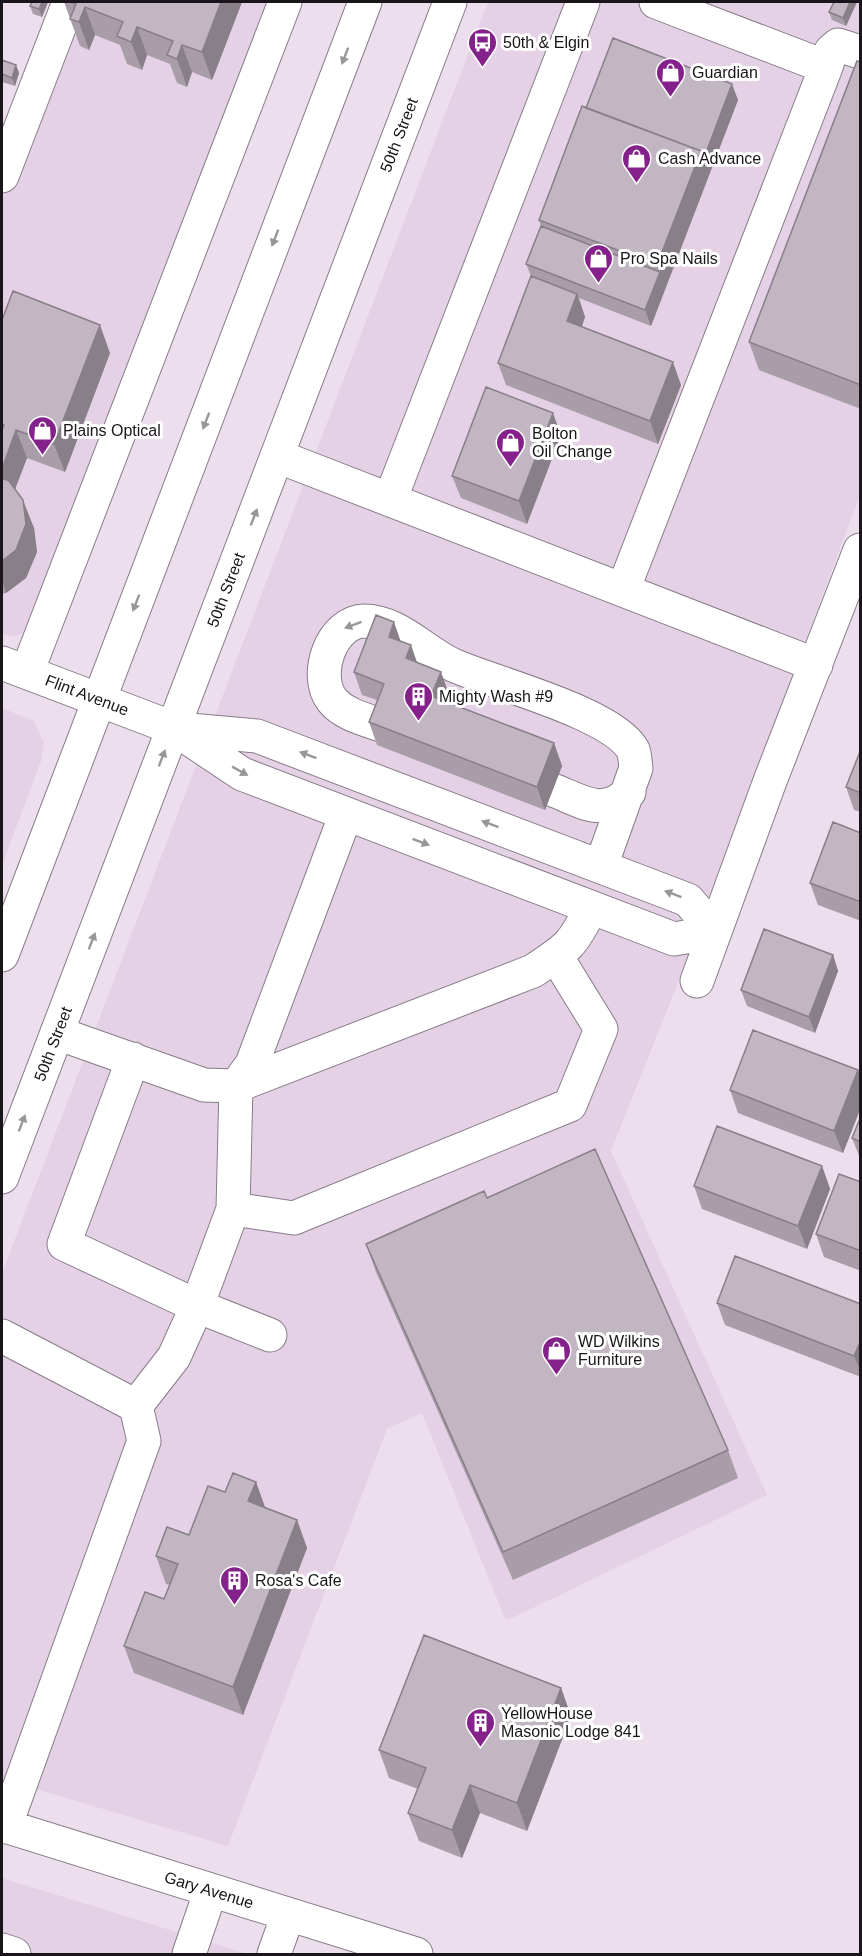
<svg xmlns="http://www.w3.org/2000/svg" width="862" height="1956" font-family="Arial,sans-serif">
<style>
.built{fill:#e4d1e5}
.lines{fill:none;stroke-linecap:round;stroke-linejoin:round}
.minor-casing{stroke:#887c89;stroke-width:35}
.major-casing{stroke:#887c89;stroke-width:35}
.minor{stroke:#fff;stroke-width:33}
.major{stroke:#fff;stroke-width:33}
.wall{fill:#a89da8}
.shaded-wall{fill:#887f88}
.building{fill:#c3b6c3;stroke:#887f88;stroke-width:1.5}
.oneway{fill:#989698}
.labels{text-anchor:middle;dominant-baseline:central;stroke-width:6;stroke-linejoin:round;paint-order:stroke}
.poi-label{font-size:16px;fill:#1a151a;stroke:#fff;text-anchor:start}
.street-label{font-size:16px;fill:#1a151a;stroke:#fff}
</style>
<rect width="100%" height="100%" fill="#ecdeec"/>
<path class="built" d="M78 2H268L25 632 14 637 2 634V199Z
M488 2H860V495L683 970 611 1151 767 1495 506 1621 422 1413 387 1429 228 1846 2 1779V1273Z
M2 708 34 721 44 743 41 761 2 865Z
M2 1878 248 1954H2Z"/>
<g class="lines">
<defs>
<path id="minor" d="M826 67 831 51 838 45 860 52
M2 176 69 2
M277 456 816 665
M390 500 583 2
M623 590 826 67 656 2
M2 663 173 728 242 774 674 939 715 932
M27 672 285 2
M384 726C367 720 344 715 332 700 313 675 331 622 364 621 398 621 424 652 453 665 493 683 613 713 633 750 635 754 635 762 636 768L601 866
M178 729 257 736 688 900 715 932
M553 790C581 801 604 818 629 792
M697 981 770 781 860 550
M57 1033 204 1085 236 1086 252 1064 346 814
M133 1059 64 1244 197 1306 270 1335
M233 1209 294 1218 570 1105 601 1029 556 956
M2 1336 136 1406 144 1441 5 1827
M136 1406 174 1357 197 1306 233 1209 236 1086 533 971C568 948 572 946 591 908
M2 1825 416 1954
M2 1950 14 1954
M189 1954 211 1890
M274 1954 288 1915"/>
<path id="major" d="M2 955 365 2
M2 1177 450 2"/>
</defs>
<use href="#minor" class="minor-casing"/>
<use href="#major" class="major-casing"/>
<use href="#minor" class="minor"/>
<use href="#major" class="major"/>
</g>
<path class="wall" d="M48 2 42 17 33 14 30 6Z
M64 2H242L212 80 192 72 187 87 177 83 170 64 147 55 142 70 127 64 120 45 95 35 89 50 80 46Z
M857 2 846 26 832 20 829 12Z
M2 60 16 65 19 73 15 86 2 82Z
M861 62V409L759 370 749 342Z
M738 100 651 326 579 298 585 317 582 327 681 385 658 444 506 385 498 363 531 276 526 264 541 226 539 220 586 108Z
M2 320 110 353 65 472 27 458 15 489 34 528 37 552 26 578 6 593 2 594Z
M561 435 527 524 461 498 452 476Z
M401 642 417 663 449 694 446 702 554 743 562 766 545 810 377 745 369 722 377 700 362 695 354 672Z
M861 749V812L854 810 846 787Z
M861 833V921L818 905 810 883Z
M833 955 838 971 815 1033 747 1006 741 990Z
M858 1070 861 1078V1107L843 1153 738 1113 730 1090Z
M861 1116V1161L852 1138Z
M822 1166 830 1189 807 1249 702 1209 694 1186Z
M861 1182V1271L824 1257 816 1234Z
M487 1198 728 1450 738 1478 513 1580 376 1272 366 1244Z
M717 1303 861 1304V1377L725 1325Z
M256 1482 265 1508 297 1520 307 1548 243 1715 134 1673 124 1646 164 1599 170 1585 166 1584 156 1556 189 1535 225 1492Z
M561 1688 571 1716 527 1831 480 1813 462 1858 419 1841 408 1813 418 1789 389 1778 379 1750Z"/>
<path class="shaded-wall" d="M42 2H48L42 17 39 9Z
M221 2H242L212 80 202 52Z
M850 2H857L846 26 843 18Z
M85 7 95 35 89 50 79 22Z
M137 27 147 55 142 70 131 42Z
M182 45 192 72 187 87 177 59Z
M16 65 19 73 15 86 12 78Z
M732 84 738 100 651 326 645 310 660 272 657 265 701 151Z
M577 294 585 317 575 344 567 321Z
M100 325 110 353 65 472 54 444Z
M673 362 681 385 658 444 650 421Z
M553 413 561 435 527 524 519 501Z
M16 430 27 458 9 505 2 486V469Z
M23 500 34 528 37 552 26 578 6 593 2 580V561Z
M394 622 402 645 389 637Z
M411 645 419 668 406 658Z
M441 672 449 694 440 719 431 696Z
M554 743 562 766 545 810 537 787Z
M833 955 838 971 815 1033 809 1017Z
M858 1070 861 1078V1107L843 1153 834 1131Z
M822 1166 830 1189 807 1249 798 1226Z
M861 1340V1372L854 1356Z
M256 1482 266 1510 248 1501Z
M297 1520 307 1548 243 1715 233 1687Z
M561 1688 571 1716 527 1831 517 1803Z
M470 1785 480 1813 462 1858 452 1830Z"/>
<path class="building" d="M32 2H42L39 9 30 6Z
M70 2H221L202 52 182 45 177 59 167 55 173 41 137 27 131 42 117 36 123 22 85 7 79 22 70 19 76 4Z
M834 2H850L843 18 829 12Z
M613 38 732 84 704 158 701 151 586 108Z
M2 60 16 65 12 78 2 74Z
M857 61 861 62V385L749 342Z
M582 106 701 151 657 265 539 220Z
M541 226 660 272 645 310 526 264Z
M531 276 577 294 567 321 673 362 650 421 498 363Z
M13 291 100 325 54 444 16 430 2 469V430L4 425 2 424V320Z
M486 387 553 413 519 501 452 476Z
M2 478 9 481 23 500 26 524 16 550 2 561Z
M376 615 394 622 389 637 411 645 406 658 441 672 431 696 554 743 537 787 369 722 384 684 354 672Z
M861 749V793L846 787Z
M833 822 861 833V902L810 883Z
M764 929 833 955 809 1017 741 990Z
M753 1030 858 1070 834 1131 730 1090Z
M861 1116V1142L852 1138Z
M717 1126 822 1166 798 1226 694 1186Z
M595 1149 728 1450 503 1552 366 1244 484 1191 487 1198Z
M839 1174 861 1182V1251L816 1234Z
M735 1256 861 1304V1340L854 1356 717 1303Z
M233 1473 256 1482 248 1501 297 1520 233 1687 124 1646 145 1592 164 1599 178 1564 156 1556 167 1527 189 1535 208 1486 225 1492Z
M424 1635 561 1688 517 1803 470 1785 452 1830 408 1813 426 1768 379 1750Z"/>
<defs><path id="oneway-solid" d="M-6-.8H1V-3.2L6.5 0L1 3.2V.8H-6Z" transform="scale(1.5)"/></defs>
<g class="oneway">
<use href="#oneway-solid" transform="translate(345 56) rotate(111)"/>
<use href="#oneway-solid" transform="translate(275 238) rotate(111)"/>
<use href="#oneway-solid" transform="translate(206 421) rotate(111)"/>
<use href="#oneway-solid" transform="translate(254 517) rotate(-69)"/>
<use href="#oneway-solid" transform="translate(136 603) rotate(111)"/>
<use href="#oneway-solid" transform="translate(353 625) rotate(159)"/>
<use href="#oneway-solid" transform="translate(308 755) rotate(-159)"/>
<use href="#oneway-solid" transform="translate(162 758) rotate(-69)"/>
<use href="#oneway-solid" transform="translate(240 771) rotate(29)"/>
<use href="#oneway-solid" transform="translate(490 824) rotate(-159)"/>
<use href="#oneway-solid" transform="translate(421 842) rotate(21)"/>
<use href="#oneway-solid" transform="translate(673 894) rotate(-159)"/>
<use href="#oneway-solid" transform="translate(92 941) rotate(-69)"/>
<use href="#oneway-solid" transform="translate(22 1123) rotate(-69)"/>
</g>
<defs>
<symbol id="bus-pin" viewBox="-11 -11 22 30"><path d="M0 17L-7.5 6A9.5 9.5 0 1 1 7.5 6Z" fill="#84218a" stroke="#fff"/><path d="M-5-6H5V4H4V6H2V4H-2V6H-4V4H-5ZM-3.5-4V0h7V-4ZM-3.5 1.2v1.5H-2V1.2ZM2 1.2v1.5H3.5V1.2Z" fill="#fff"/></symbol>
<symbol id="shop-pin" viewBox="-11 -11 22 30"><path d="M0 17L-7.5 6A9.5 9.5 0 1 1 7.5 6Z" fill="#84218a" stroke="#fff"/><path d="M-5-2.5h2.3a2.7 3.5 0 0 1 5.4 0H5L5.5 6h-11ZM-1.5-2.5h3a1.5 2.3 0 0 0-3 0Z" fill="#fff"/></symbol>
<symbol id="building-pin" viewBox="-11 -11 22 30"><path d="M0 17L-7.5 6A9.5 9.5 0 1 1 7.5 6Z" fill="#84218a" stroke="#fff"/><path d="M-4-6H4V6H1V3H-1V6H-4ZM-2.5-4.3h1.7v1.8h-1.7ZM.8-4.3h1.7v1.8H.8ZM-2.5-1h1.7V.8h-1.7ZM.8-1h1.7V.8H.8Z" fill="#fff"/></symbol>
</defs>
<g fill-rule="evenodd">
<use href="#bus-pin" x="466" y="26" width="33" height="45"/>
<use href="#shop-pin" x="654" y="56" width="33" height="45"/>
<use href="#shop-pin" x="620" y="142" width="33" height="45"/>
<use href="#shop-pin" x="582" y="242" width="33" height="45"/>
<use href="#shop-pin" x="26" y="414" width="33" height="45"/>
<use href="#shop-pin" x="494" y="426" width="33" height="45"/>
<use href="#building-pin" x="402" y="680" width="33" height="45"/>
<use href="#shop-pin" x="540" y="1334" width="33" height="45"/>
<use href="#building-pin" x="218" y="1564" width="33" height="45"/>
<use href="#building-pin" x="464" y="1706" width="33" height="45"/>
</g>
<g class="labels">
<g class="poi-label">
<text x="503" y="42">50th &amp; Elgin</text>
<text x="692" y="72">Guardian</text>
<text x="658" y="158">Cash Advance</text>
<text x="620" y="258">Pro Spa Nails</text>
<text x="63" y="430">Plains Optical</text>
<text x="532" y="433">Bolton<tspan x="532" dy="18">Oil Change</tspan></text>
<text x="439" y="696">Mighty Wash #9</text>
<text x="578" y="1341">WD Wilkins<tspan x="578" dy="18">Furniture</tspan></text>
<text x="255" y="1580">Rosa's Cafe</text>
<text x="501" y="1713">YellowHouse<tspan x="501" dy="18">Masonic Lodge 841</tspan></text>
</g>
<g class="street-label">
<text transform="translate(399 135) rotate(-69)">50th Street</text>
<text transform="translate(226 590) rotate(-69)">50th Street</text>
<text transform="translate(87 695) rotate(21)">Flint Avenue</text>
<text transform="translate(53 1044) rotate(-69)">50th Street</text>
<text transform="translate(209 1890) rotate(17)">Gary Avenue</text>
</g>
</g>
<rect width="862" height="1956" fill="none" stroke="#1a151a" stroke-width="6"/>
</svg>
